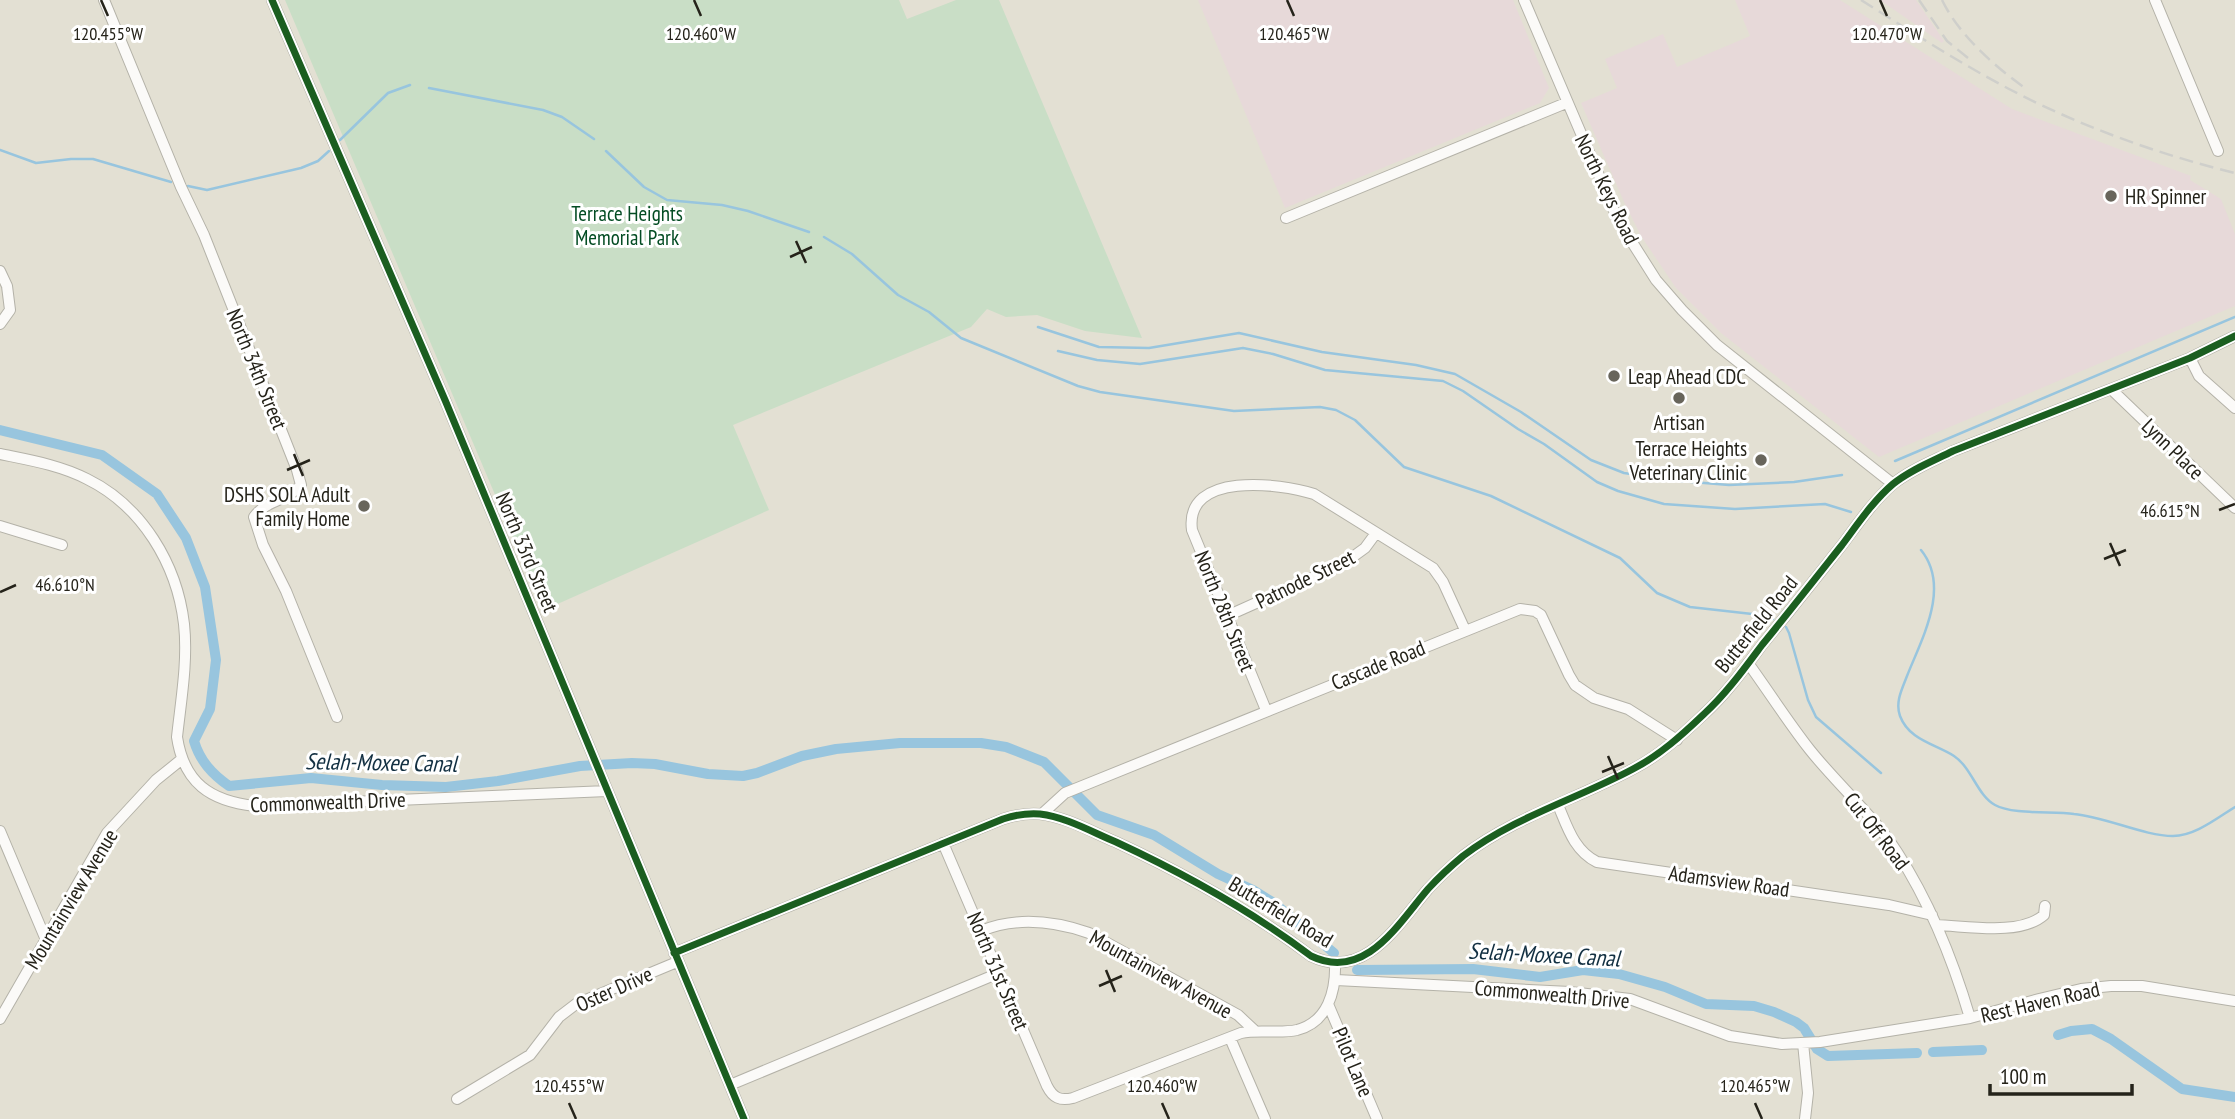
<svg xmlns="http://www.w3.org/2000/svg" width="2235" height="1119" font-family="'PT Sans Narrow',sans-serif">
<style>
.industrial{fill:#e7d9d9}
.green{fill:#c9dec6}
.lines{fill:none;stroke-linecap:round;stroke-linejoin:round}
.stream{stroke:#98c5de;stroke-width:2.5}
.canal{stroke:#98c5de;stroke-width:10}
.minor-casing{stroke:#b4b2a8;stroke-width:12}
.minor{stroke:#fbfaf8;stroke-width:10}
.rail{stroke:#cfcfcb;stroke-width:2.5;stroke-dasharray:14 7;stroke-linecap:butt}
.cycleway-casing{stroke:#fff;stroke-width:11}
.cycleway{stroke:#1b5e20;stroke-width:7}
.ticks{fill:none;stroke:#25231a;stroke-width:2.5}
.poi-dot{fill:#68655b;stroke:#fff;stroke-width:2.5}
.labels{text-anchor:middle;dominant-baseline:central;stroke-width:6;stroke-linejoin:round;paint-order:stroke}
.street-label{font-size:21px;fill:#25231a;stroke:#fff}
.poi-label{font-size:21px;fill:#25231a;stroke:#fff;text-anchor:start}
.park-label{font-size:21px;fill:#034c23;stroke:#fff}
.water-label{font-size:23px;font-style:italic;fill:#133042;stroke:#fff}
.ticks-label{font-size:18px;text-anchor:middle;fill:#25231a;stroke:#fff;stroke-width:6;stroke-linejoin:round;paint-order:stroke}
</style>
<rect width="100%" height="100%" fill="#e3e0d3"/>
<path class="industrial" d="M1198 0H1513L1549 88 1540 103 1285 208Z
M1735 0H1840L2012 109 2191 176 2190 180 2221 199 2235 234V306L1879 457 1721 333 1676 288 1641 236 1625 204 1581 103 1617 88 1605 59 1663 34 1677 67 1750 36Z
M1880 0H1916L1944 41 1942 43Z"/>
<path class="green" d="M285 0H899L907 19 956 0H999L1142 338 1085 331 1037 315 1006 317 987 309 971 327 733 425 769 510 544 610Z"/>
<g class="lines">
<path class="stream" d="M429 88 543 110 562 117 594 139
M340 140 388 93 410 85
M0 150 36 163 71 159H93L171 182
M606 151 644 187 667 200 722 205 748 211 809 232
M188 186 207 190 301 168 318 161 329 151
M824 237 852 254 898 295 929 312 961 338 1078 386 1100 392 1234 411 1320 407 1336 410 1355 420 1404 467 1491 496 1620 558 1657 593 1690 607 1770 616 1773 619
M1038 327 1099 347 1149 348 1239 333 1322 352 1416 365 1455 374 1521 412 1591 460 1624 473 1680 481 1729 485 1794 482 1842 475
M1058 351 1097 360 1140 364 1243 348 1273 354 1325 370 1443 381 1463 391 1518 429 1544 444 1597 482 1618 491 1664 504 1735 509 1825 504 1851 512
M1895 461 2235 317
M1921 550C1951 587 1922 638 1907 676 1902 689 1895 702 1900 716 1909 740 1935 744 1954 756 1972 768 1977 795 1995 805 2013 815 2052 811 2074 814 2106 817 2144 836 2173 836 2195 836 2217 818 2235 807
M1786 627 1789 633 1808 700 1816 717 1881 773"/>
<path class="canal" d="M0 430 102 455 157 494 186 538 205 587 216 660 210 709 194 741C200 761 212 774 229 786L311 778 382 785 446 787 498 781 580 766 632 763 655 764 708 774 743 776 757 773 802 756 836 749 900 743H981L1006 747 1044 762 1097 815 1154 835 1218 874 1253 890 1274 903 1334 953
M1357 970 1473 969 1540 977 1583 970 1619 974 1665 987 1706 1004 1754 1006 1774 1012 1796 1022 1804 1028 1817 1049 1828 1056 1917 1053
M2058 1035 2071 1031 2092 1029 2111 1039 2182 1089 2235 1097
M1933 1052 1982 1050"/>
<defs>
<path id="minor" d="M104 0 181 187 204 235 297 470 301 485C286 502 267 499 254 517L263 545 286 591 337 717
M272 0 445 400 744 1119
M1524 0 1618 220 1656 280 1682 310 1717 345 1893 484
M2155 0 2218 151
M1286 218 1566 103
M0 271 7 286 10 310 0 324
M2190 358 2199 376 2235 408
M2111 389 2235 508
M0 454C29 460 60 465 87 479 142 506 177 564 184 624 188 661 181 700 177 737 184 783 210 801 255 806L607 791
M0 526 62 545
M1227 616 1343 564 1365 548 1376 533
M1748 663C1769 692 1788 722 1810 750 1838 785 1873 815 1897 852 1930 903 1953 960 1970 1018
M1266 710 1192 530C1184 471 1280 483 1314 494L1433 568 1443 582 1465 630
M1558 805C1567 826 1574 851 1597 862L1889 905 1932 915
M1042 814 1065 793 1520 609 1535 611 1541 615 1569 675 1575 685 1594 698 1628 709 1677 740
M0 831 46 940
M943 843 1047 1086C1053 1098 1060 1101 1073 1098L1241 1033C1259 1029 1279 1034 1297 1030 1328 1022 1336 991 1335 963
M1936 925C1968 926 2020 936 2044 915L2045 906
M981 931C1017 916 1054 921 1089 933L1238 1015 1254 1030
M674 953 1003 819C1015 815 1027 813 1040 814 1066 817 1092 832 1116 842 1185 874 1250 910 1311 956 1365 982 1398 924 1428 889 1439 877 1451 866 1463 856 1514 817 1577 799 1633 769 1660 755 1682 735 1704 714 1726 694 1744 669 1762 645 1789 612 1815 579 1842 545 1857 525 1873 501 1893 484 1910 470 1933 461 1953 451L2190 358 2235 336
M1336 980 1570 992 1630 999 1730 1036 1782 1044 1820 1042 1970 1018 2039 999 2081 989 2111 986H2142L2235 1001
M1328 1004 1377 1119
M0 1019 107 833 156 780 182 759
M1230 1038 1265 1119
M1803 1043 1808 1093 1805 1119
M730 1085 999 973
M457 1099 530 1055 559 1017 576 1004 677 962"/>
</defs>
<use href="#minor" class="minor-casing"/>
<use href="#minor" class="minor"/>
<path class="rail" d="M1861 0C1910 31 1958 62 2009 89 2080 126 2157 154 2235 173
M1919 0 1947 41 1968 58
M1942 0C1959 35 1994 66 2025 88"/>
<defs>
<path id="cycleway" d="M272 0 445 400 744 1119
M674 953 1003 819C1015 815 1027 813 1040 814 1066 817 1092 832 1116 842 1185 874 1250 910 1311 956 1365 982 1398 924 1428 889 1439 877 1451 866 1463 856 1514 817 1577 799 1633 769 1660 755 1682 735 1704 714 1726 694 1744 669 1762 645 1789 612 1815 579 1842 545 1857 525 1873 501 1893 484 1910 470 1933 461 1953 451L2190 358 2235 336"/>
</defs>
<use href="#cycleway" class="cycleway-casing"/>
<use href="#cycleway" class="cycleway"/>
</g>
<path class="ticks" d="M101 0 108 16M694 0 701 16M1287 0 1294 16M1880 0 1887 16M796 241 806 263M790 257 812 247M294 454 303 476M287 470 310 460M2219 510 2235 504M2110 543 2120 566M2104 559 2126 550M0 592 16 585M1608 756 1618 779M1602 772 1624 763M1106 970 1115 992M1099 986 1122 976M569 1103 576 1119M1162 1103 1169 1119M1755 1103 1762 1119"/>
<g class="poi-dot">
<circle cx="2111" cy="196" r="7"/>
<circle cx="1614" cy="376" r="7"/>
<circle cx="1679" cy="398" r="7"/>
<circle cx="1761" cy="460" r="7"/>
<circle cx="364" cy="506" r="7"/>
</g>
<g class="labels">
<g class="street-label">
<text transform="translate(1607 189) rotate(64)">North Keys Road</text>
<text transform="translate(257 369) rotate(68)">North 34th Street</text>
<text transform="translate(2173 449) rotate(44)">Lynn Place</text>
<text transform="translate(527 552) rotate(67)">North 33rd Street</text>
<text transform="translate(1305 579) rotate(-26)">Patnode Street</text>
<text transform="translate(1225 611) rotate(68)">North 28th Street</text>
<text transform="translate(1756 624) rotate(-51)">Butterfield Road</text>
<text transform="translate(1378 665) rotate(-22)">Cascade Road</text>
<text transform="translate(328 802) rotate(-2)">Commonwealth Drive</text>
<text transform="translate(1877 831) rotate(52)">Cut Off Road</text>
<text transform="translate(1729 881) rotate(8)">Adamsview Road</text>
<text transform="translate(71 899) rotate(-59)">Mountainview Avenue</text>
<text transform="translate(1281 912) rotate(31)">Butterfield Road</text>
<text transform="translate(998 971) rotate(67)">North 31st Street</text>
<text transform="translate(1161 974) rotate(29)">Mountainview Avenue</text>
<text transform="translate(614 989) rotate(-24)">Oster Drive</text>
<text transform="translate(1552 994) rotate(5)">Commonwealth Drive</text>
<text transform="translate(2040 1002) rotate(-13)">Rest Haven Road</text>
<text transform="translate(1353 1062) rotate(67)">Pilot Lane</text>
</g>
<g class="poi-label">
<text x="2125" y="196">HR Spinner</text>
<text x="1628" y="376">Leap Ahead CDC</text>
<text x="1679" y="422" text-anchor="middle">Artisan</text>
<text x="1747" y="448" text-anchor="end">Terrace Heights<tspan x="1747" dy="24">Veterinary Clinic</tspan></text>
<text x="350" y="494" text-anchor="end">DSHS SOLA Adult<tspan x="350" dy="24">Family Home</tspan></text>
</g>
<g class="park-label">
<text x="627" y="213">Terrace Heights<tspan x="627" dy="24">Memorial Park</tspan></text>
</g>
<g class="water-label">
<text transform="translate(381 762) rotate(1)">Selah-Moxee Canal</text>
<text transform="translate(1544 954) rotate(3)">Selah-Moxee Canal</text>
</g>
</g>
<g class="ticks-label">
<text x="108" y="40">120.455°W</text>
<text x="701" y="40">120.460°W</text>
<text x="1294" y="40">120.465°W</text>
<text x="1887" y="40">120.470°W</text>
<text x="2170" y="517">46.615°N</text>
<text x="65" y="591">46.610°N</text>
<text x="569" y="1092">120.455°W</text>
<text x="1162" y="1092">120.460°W</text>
<text x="1755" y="1092">120.465°W</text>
</g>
<path d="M1990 1084v10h142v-10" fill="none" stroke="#25231a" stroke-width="3.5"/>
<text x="2000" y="1084" font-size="21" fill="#25231a" stroke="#ffffff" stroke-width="5" paint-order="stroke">100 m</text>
</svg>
